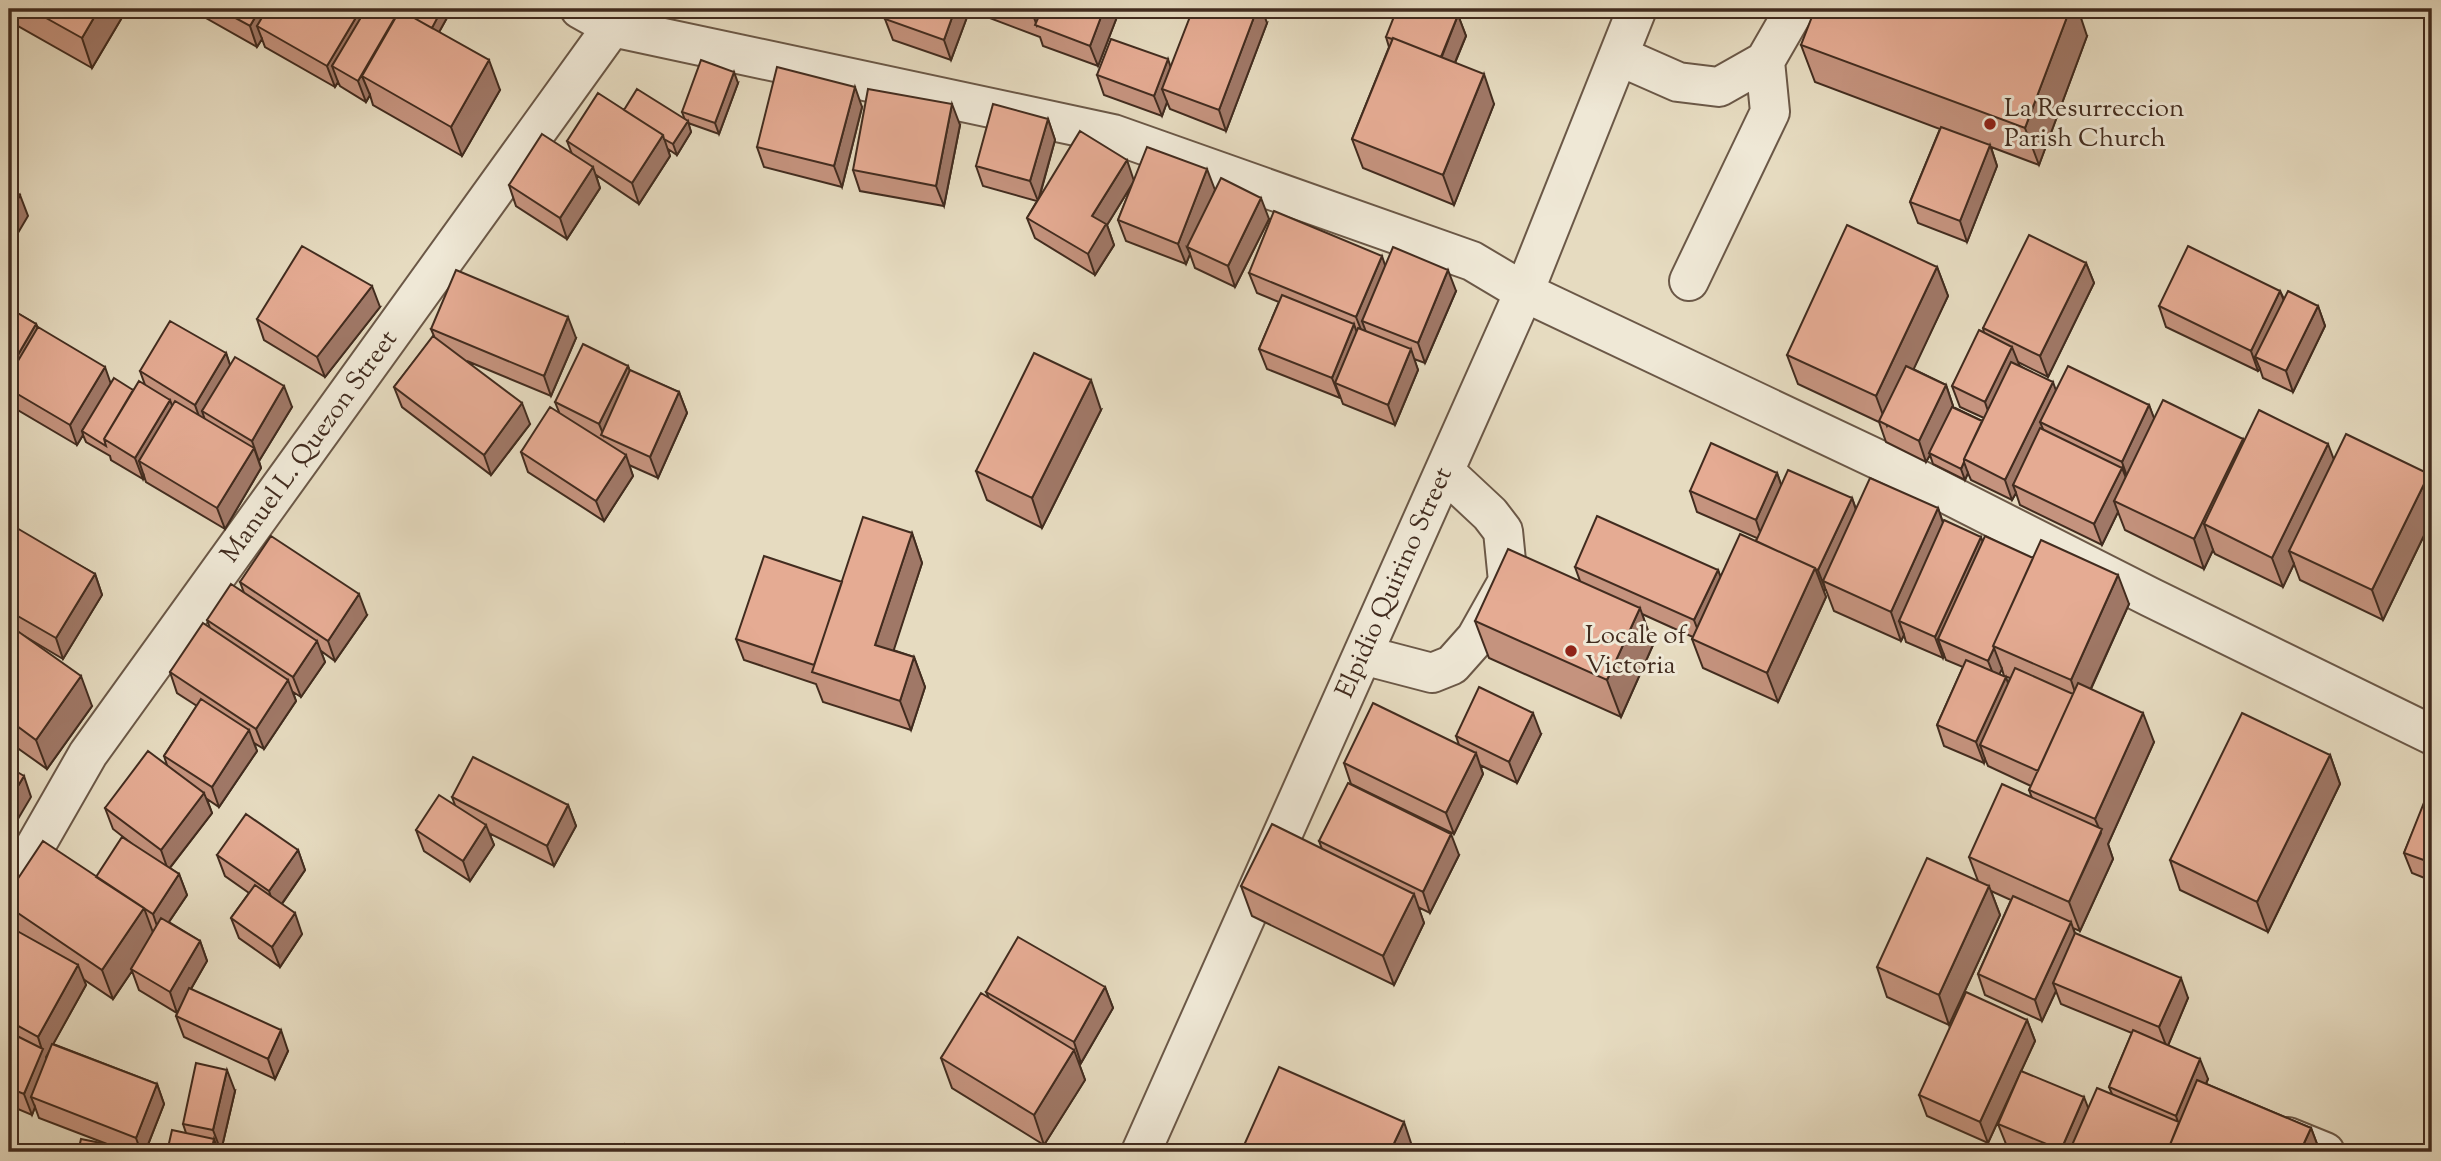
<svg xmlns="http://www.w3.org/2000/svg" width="2441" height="1161" font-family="'Sorts Mill Goudy',serif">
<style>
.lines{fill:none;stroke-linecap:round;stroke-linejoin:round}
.minor-casing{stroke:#6b5847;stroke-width:42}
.minor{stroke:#efe8d6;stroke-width:38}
.wall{fill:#c5937e;stroke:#422c1f;stroke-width:2;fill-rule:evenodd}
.shaded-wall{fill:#a07867;stroke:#422c1f;stroke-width:2}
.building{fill:#e5ab93;stroke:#422c1f;stroke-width:2}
.poi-dot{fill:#8f2418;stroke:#efe8d6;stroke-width:2.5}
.labels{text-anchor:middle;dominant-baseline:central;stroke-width:6;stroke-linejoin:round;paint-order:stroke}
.poi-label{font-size:26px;fill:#422c1f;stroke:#efe8d6;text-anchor:start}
.street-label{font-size:26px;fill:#422c1f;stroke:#efe8d6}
</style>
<rect width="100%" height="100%" fill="#e6dbc0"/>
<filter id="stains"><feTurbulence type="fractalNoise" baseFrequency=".00286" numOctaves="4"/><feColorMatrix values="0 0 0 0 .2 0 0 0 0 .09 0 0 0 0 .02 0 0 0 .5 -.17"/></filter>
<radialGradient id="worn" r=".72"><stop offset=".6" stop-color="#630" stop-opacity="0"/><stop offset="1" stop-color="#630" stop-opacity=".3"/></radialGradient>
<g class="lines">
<defs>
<path id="minor" d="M580 9 612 27 1113 134 1472 261 1524 292 1896 468 2150 597 2432 735
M1619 56 1678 82 1719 87 1765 61 1795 9
M1689 281 1770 112 1765 61
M1363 655 1432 673 1452 665 1476 638 1508 581 1503 531 1490 514 1445 472
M9 892 88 754 612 27 623 9
M2288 1137 2325 1152
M1141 1152 1524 292 1637 9"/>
</defs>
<use href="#minor" class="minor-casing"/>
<use href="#minor" class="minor"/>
</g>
<path class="wall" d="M9 9H127L92 68 11 22 10 17 9 18Z
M190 9H379V10L385 14 383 9H445L448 16 439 32 500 90 462 156 373 105 370 95 366 102 340 86 338 82 335 87 265 47 262 39 257 47Z
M970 9 951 60 893 40 885 19Z
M977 9H1120L1098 66 1043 46 1040 37 979 14Z
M1458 15 1466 36 1455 63 1494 104 1454 205 1363 168 1352 139 1389 47 1386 37Z
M1267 23 1226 131 1170 109 1167 102 1162 116 1104 95 1097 75 1171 68Z
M2087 36 2039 165 1991 147 1997 166 1967 242 1918 223 1910 202 1940 129 1815 82 1801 45Z
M738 83 719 134 688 123 691 132 677 155 668 149 670 156 639 204 596 175 600 188 567 239 516 206 509 185 572 154 567 141 624 110 685 120 682 112Z
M862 107 842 187 764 167 757 147Z
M1048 119 1055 140 1039 199 1134 180 1215 190 1212 197 1269 219 1235 287 1195 268 1190 254 1186 264 1126 241 1118 220 1133 183 1107 225 1114 245 1095 275 1035 238 1027 218 1037 201 983 186 976 166Z
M960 125 944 206 860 191 853 170Z
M2086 263 2094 283 2048 377 2018 362 2019 365 2056 390 2149 405 2154 419 2243 439 2244 442 2334 460 2429 474 2432 483V519L2383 620 2300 580 2294 564 2283 587 2215 554 2213 550 2204 569 2125 530 2118 512 2102 545 2020 505 2016 493 2012 500 1971 480 1968 473 1965 480 1933 464 1930 455 1926 462 1886 442 1879 422 1798 384 1787 355 1937 267 1948 296 1913 369 1946 385 1953 406V407L1982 421 1984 418 1960 407 1952 386 1984 333 1983 328Z
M1385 266 1456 291 1425 363 1414 359 1418 370 1395 425 1343 404 1340 396V398L1267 369 1259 349 1279 302 1257 293 1249 273Z
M2280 291 2284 299 2318 306 2325 326 2293 392 2263 378 2260 369 2258 371 2166 327 2159 306Z
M380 307 325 377 264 340 257 319Z
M9 308 36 324 38 328 111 383 133 390 145 385 140 371 226 353 230 365 292 407 259 461 261 468 225 529 146 482 144 476 143 479 111 460 110 456 86 442 83 435 77 445 11 406 9 402V403Z
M431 329 576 338 551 396 467 361 530 424 491 475 402 407 394 387 434 336Z
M628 366 630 371 679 392 687 413 658 478 629 465 633 476 604 521 528 472 521 452 559 412 555 402Z
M1101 410 1042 528 987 500 976 471Z
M1777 473 1781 485 1852 498 1856 509 1938 508 1943 523 2129 604 2091 689 2154 742 2108 844 2113 859 2080 931 2073 928 2075 933 2188 998 2168 1045 2208 1079 2206 1084 2311 1128 2320 1152H2025L2006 1144 1998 1124 2088 1108 2112 1094 2109 1087 2132 1033 2061 1004 2056 991 2042 1021 1985 995 1978 974 2011 900 1991 891 2000 915 1949 1025 1887 997 1877 967 1978 881 1969 857 2032 798 2029 790 2031 786 1988 766 1985 759 1984 763 1944 746 1937 725 1963 667 1946 660 1944 655 1943 658 1906 642 1904 635 1901 641 1834 611 1826 590H1823L1826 597 1778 702 1703 668 1692 639 1693 637 1642 614 1653 645 1621 717 1489 658 1475 621 1580 581 1575 567 1718 570 1720 576 1756 541 1757 538 1697 512 1690 491ZM2002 669 2004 676 2010 678 2008 684 1999 674Z
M9 526 95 574 102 595 63 659 21 634 92 706 47 769 9 742Z
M912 533 922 563 893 650 914 657 925 687 911 730 823 702 816 684 744 660 736 639 842 582Z
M240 582 367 615 335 661 321 651 325 662 301 697 293 692 296 701 264 749 254 743 257 751 219 807 207 799 212 813 170 868 179 874 187 895 169 922 200 941 207 961 191 989 288 1051 275 1079 184 1037 176 1016 180 1007 177 1013 139 990 132 971 113 999 83 979 86 985 53 1044 157 1084 164 1104 146 1150 157 1152H127L122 1150 123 1152 107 1144 39 1118 35 1107 32 1115 11 1106 17 1123 9 1140V929L11 928 9 921V892L96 877 131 843 113 829 105 808 167 765 164 756 197 706 177 693 170 672 210 628 207 620 244 593Z
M1541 734 1517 783 1480 765 1483 774 1454 834 1351 784 1344 763 1459 745 1456 736Z
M2330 755 2340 784 2268 932 2180 890 2170 860Z
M2432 786V881L2412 873 2404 853Z
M452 797 568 805 576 826 554 866 489 833 494 845 470 881 424 851 416 830 455 805Z
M1319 841 1459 855 1430 913 1418 907 1424 923 1394 985 1252 916 1241 886 1322 849Z
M298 850 305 870 282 904 302 934 280 967 239 938 231 918 249 893 225 876 217 855Z
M2432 937V964L2427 949Z
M1105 987 1113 1008 1081 1063 1078 1061 1085 1080 1044 1145 952 1088 941 1058 989 998 986 992Z
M2027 1020 2035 1041 1988 1143 1927 1116 1919 1095Z
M235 1091 221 1151 218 1150 219 1152H167L186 1133 183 1124Z"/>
<path class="shaded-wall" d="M99 9H127L92 68 82 38Z
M260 9H279L257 26 262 39 257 47 250 26Z
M361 9H371L332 66 338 82 335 87 327 66Z
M442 9H445L448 16 433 43 429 32Z
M955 9H970L951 60 944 40Z
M1031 9H1052L1037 26Z
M1104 9H1120L1098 66 1090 46Z
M1257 9H1262L1267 23 1226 131 1219 110Z
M2070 9H2078L2087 36 2039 165 2025 128Z
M1458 15 1466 36 1448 79 1441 59Z
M394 19 362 76 370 95 366 102 358 81Z
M1168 59 1175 80 1162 89 1167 102 1162 116 1154 96Z
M489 60 500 90 462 156 451 127Z
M734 72 738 83 719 134 715 123Z
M1484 74 1494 104 1454 205 1443 175Z
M855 87 862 107 842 187 834 166Z
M952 104 960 125 944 206 936 186Z
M1048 119 1055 140 1038 201 1030 181Z
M688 121 691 132 677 155 673 144Z
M663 135 670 156 639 204 632 183Z
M1990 145 1997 166 1967 242 1960 221Z
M1127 160 1134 181 1107 225 1114 245 1095 275 1088 254 1092 216Z
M593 167 600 188 567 239 560 218Z
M1207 169 1215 190 1192 249 1187 247 1190 254 1186 264 1178 244Z
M20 195 28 216 9 248V215Z
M1261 198 1269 219 1235 287 1228 266Z
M1382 256 1389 277 1362 321 1366 332 1364 337 1356 317Z
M2086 263 2094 283 2048 377 2040 356Z
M1937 267 1948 296 1887 426 1876 396Z
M1448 270 1456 291 1425 363 1418 343Z
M372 286 380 307 325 377 317 357Z
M2280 291 2288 311 2255 357 2260 369 2258 371 2251 351Z
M2318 306 2325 326 2293 392 2286 371Z
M568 317 576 338 551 396 544 376Z
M36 324 44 345 9 389V370Z
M1354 324 1361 345 1335 383 1340 396V398L1332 378Z
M2012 347 2020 367 1992 423 1985 402Z
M1411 349 1418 370 1395 425 1388 405Z
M226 353 233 374 202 411 205 420 202 425 195 405Z
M628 366 635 386 604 436 599 424Z
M105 367 112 387 82 431 83 435 77 445 70 425Z
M1091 380 1101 410 1042 528 1032 498Z
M2053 382 2060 402 2040 422 2045 434 2013 485 2016 493 2012 500 2005 480Z
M1946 385 1953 406 1930 454 1929 453 1930 455 1926 462 1919 441Z
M284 386 292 407 259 461 252 441Z
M679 392 687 413 658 478 650 457Z
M170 400 178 421 139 461 144 476 143 479 135 458Z
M522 403 530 424 491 475 484 455Z
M2149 405 2157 426 2129 482 2122 462Z
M2243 439 2253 468 2204 524 2213 550 2204 569 2194 539Z
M2328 444 2339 473 2289 551 2294 564 2283 587 2272 558Z
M254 448 261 468 225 529 217 508Z
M626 455 633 476 604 521 596 501Z
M1964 462 1968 473 1965 480 1961 469Z
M2122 468 2130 488 2114 501 2118 512 2102 545 2094 524Z
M1777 473 1784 493 1763 541 1756 520Z
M2429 474 2432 483V519L2383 620 2372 590Z
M1852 498 1859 519 1823 581 1826 591 1818 570Z
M1938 508 1948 538 1899 621 1904 635 1901 641 1891 612Z
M912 533 922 563 886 674 875 645Z
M1981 537 1988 557 1938 639 1944 655 1943 658 1935 637Z
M1815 568 1826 597 1778 702 1767 673Z
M1718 570 1726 591 1702 641 1694 620Z
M95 574 102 595 63 659 56 638Z
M2118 575 2129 604 2082 708 2077 698 2071 680Z
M359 594 367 615 335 661 328 641Z
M1640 608 1653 645 1621 717 1607 680Z
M317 641 325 662 301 697 293 677Z
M1994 648 2002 669 1996 681 1988 661Z
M914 657 925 687 911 730 900 701Z
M81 676 92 706 47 769 36 740Z
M2006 677 2013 698 1980 745 1985 759 1984 763 1976 742Z
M288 680 296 701 264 749 256 729Z
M1533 713 1541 734 1517 783 1509 762Z
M2143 713 2154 742 2108 844 2113 859 2080 931 2069 902 2101 833 2095 819Z
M249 730 257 751 219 807 212 787Z
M1476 753 1483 774 1454 834 1446 813Z
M2330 755 2340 784 2268 932 2257 902Z
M24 776 31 797 9 834V801Z
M204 793 212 813 168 870 161 850Z
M568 805 576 826 554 866 547 846Z
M486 825 494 845 470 881 463 861Z
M1451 834 1459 855 1430 913 1423 892Z
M298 850 305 870 276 912 269 891Z
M179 874 187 895 160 935 153 914Z
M1989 886 2000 915 1949 1025 1939 995Z
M1414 894 1424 923 1394 985 1383 956Z
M144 908 155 938 131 969 132 971 113 999 102 970Z
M295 913 302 934 280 967 272 947Z
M2071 922 2078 943 2053 983 2056 991 2042 1021 2035 1000Z
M200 941 207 961 177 1013 170 992Z
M78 965 86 985 46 1057 50 1070 31 1097 35 1107 32 1115 24 1094 42 1050 38 1037Z
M2181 978 2188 998 2167 1048 2159 1027Z
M1105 987 1113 1008 1081 1063 1074 1042Z
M2027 1020 2035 1041 1988 1143 1980 1122Z
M281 1030 288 1051 275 1079 268 1059Z
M1074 1050 1085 1080 1044 1145 1034 1115Z
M2200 1059 2208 1079 2186 1130 2181 1131 2176 1116Z
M227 1070 235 1091 221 1151 213 1130Z
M157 1084 164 1104 145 1152H141L136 1138Z
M2084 1097 2092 1118 2077 1152H2062L2061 1150Z
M9 1102 17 1123 9 1140Z
M1404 1122 1414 1152H1390Z
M2311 1128 2320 1152H2300Z
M214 1139 219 1152H211Z"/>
<path class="building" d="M30 9H99L82 38Z
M219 9H260L250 26Z
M267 9H361L327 66 257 26Z
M366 9H376L394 19 358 81 332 66Z
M389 9H442L432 28 400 10 398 14Z
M889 9H955L944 40 885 19Z
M1042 9H1104L1090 46 1035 25Z
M1193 9H1257L1219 110 1162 89Z
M1397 9H1442L1458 15 1441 57 1393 38 1392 39 1386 37Z
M1815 9H2070L2025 128 1801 45Z
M400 10 489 60 451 127 362 76Z
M1393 38 1484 74 1443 175 1352 139Z
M1111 39 1168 59 1154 96 1097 75Z
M701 60 734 72 715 123 682 112Z
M777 67 855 87 834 166 757 147Z
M637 89 688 121 673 144 664 139 663 135 624 110Z
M868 89 952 104 936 186 853 170Z
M598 93 663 135 632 183 567 141Z
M993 104 1048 119 1030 181 976 166Z
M1941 127 1990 145 1960 221 1910 202Z
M1080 131 1127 160 1092 216 1106 224 1088 254 1027 218Z
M542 134 593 167 560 218 509 185Z
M1147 147 1207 169 1178 244 1118 220Z
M1221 178 1261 198 1228 266 1187 247Z
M9 189 20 195 9 215Z
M1274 211 1382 256 1356 317 1249 273Z
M1847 225 1937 267 1876 396 1787 355Z
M2029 235 2086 263 2040 356 1983 328Z
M302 246 372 286 317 357 257 319Z
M2188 246 2280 291 2251 351 2159 306Z
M1393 247 1448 270 1418 343 1362 321Z
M456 270 568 317 544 376 431 329Z
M2288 291 2318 306 2286 371 2255 357Z
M1282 295 1354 324 1332 378 1259 349Z
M9 308 36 324 9 370Z
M170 321 226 353 195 405 140 371Z
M38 327 105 367 70 425 9 389V376Z
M1358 328 1411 349 1388 405 1335 383Z
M1979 330 2012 347 1985 402 1952 386Z
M433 336 522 403 484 455 394 387Z
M583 344 628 366 599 424 555 402Z
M1034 353 1091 380 1032 498 976 471Z
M235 357 284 386 252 441 202 411Z
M2011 362 2053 382 2005 480 1964 459Z
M1906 366 1946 385 1919 441 1879 421Z
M2068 366 2149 405 2122 462 2040 422Z
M630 370 679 392 650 457 601 435Z
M114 378 133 390 104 439 106 446 82 431Z
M139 381 170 400 135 458 104 439Z
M2163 400 2243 439 2194 539 2114 501Z
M175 401 254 448 217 508 139 461Z
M550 407 626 455 596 501 521 452Z
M1952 407 1982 421 1964 459V462L1961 469 1929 453Z
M2259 410 2328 444 2272 558 2204 524Z
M2040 428 2122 468 2094 524 2013 485Z
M2346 434 2429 474 2372 590 2289 551Z
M1711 443 1777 473 1756 520 1690 491Z
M1788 470 1852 498 1818 570 1815 569V568L1756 541Z
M1870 478 1938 508 1891 612 1823 581Z
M1597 516 1718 570 1694 620 1575 567Z
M863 517 912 533 875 645 914 657 900 701 812 672Z
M1944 520 1981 537 1935 637 1899 621Z
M10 524 95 574 56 638 9 611V526Z
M1740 534 1815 568 1767 673 1692 639Z
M271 536 359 594 328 641 240 582Z
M1985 536 2033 558 1993 646 1994 648 1988 661 1938 639Z
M2041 540 2118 575 2071 680 1993 646Z
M1508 549 1640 608 1607 680 1475 621Z
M764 556 842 582 814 665 736 639Z
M231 584 317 641 293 677 207 620Z
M203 623 288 680 256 729 170 672Z
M9 625 81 676 36 740 9 720Z
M1966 660 2006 677 1976 742 1937 725Z
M2015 668 2073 694 2038 771 1980 745Z
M2078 683 2143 713 2095 819 2029 790Z
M1479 687 1533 713 1509 762 1456 736Z
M201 699 249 730 212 787 164 756Z
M1373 703 1476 753 1446 813 1344 763Z
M2242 713 2330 755 2257 902 2170 860Z
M148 751 204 793 161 850 105 808Z
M473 757 568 805 547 846 452 797Z
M9 767 24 776 9 801Z
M1348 783 1451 834 1423 892 1319 841Z
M2002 784 2102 829 2069 902 1969 857Z
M2431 785 2432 786V863L2404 853Z
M439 795 486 825 463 861 416 830Z
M246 814 298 850 269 891 217 855Z
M1272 824 1414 894 1383 956 1241 886Z
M122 837 179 874 153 914 96 877Z
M43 841 144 908 102 970 9 907V892Z
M1927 858 1989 886 1939 995 1877 967Z
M255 885 295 913 272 947 231 918Z
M2013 896 2071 922 2035 1000 1978 974Z
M161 918 200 941 170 992 131 969Z
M10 927 78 965 38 1037 9 1021V929Z
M2075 933 2181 978 2159 1027 2053 983Z
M1018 937 1105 987 1074 1042 986 992Z
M2432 937V952L2427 949Z
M189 988 281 1030 268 1059 176 1016Z
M1966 992 2027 1020 1980 1122 1919 1095Z
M981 993 1074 1050 1034 1115 941 1058Z
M2133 1030 2200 1059 2176 1116 2109 1087Z
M9 1032 43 1049 24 1094 9 1088Z
M52 1044 157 1084 136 1138 31 1097Z
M196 1063 227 1070 213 1130 183 1124Z
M1279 1067 1404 1122 1390 1152H1241Z
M2021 1071 2084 1097 2061 1150 1998 1124Z
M2197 1080 2311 1128 2300 1152H2167Z
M2097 1088 2179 1122 2167 1152H2069Z
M172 1130 214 1139 211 1152H167Z
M81 1139 121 1147 120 1152H78Z
M625 1144 645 1152H622Z
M130 1146 157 1152H128Z"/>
<g class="poi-dot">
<circle cx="1990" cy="124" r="7"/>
<circle cx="1571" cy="651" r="7"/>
</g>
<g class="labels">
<g class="poi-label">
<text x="2004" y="109">La Resurreccion<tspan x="2004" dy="30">Parish Church</tspan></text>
<text x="1585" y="636">Locale of<tspan x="1585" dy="30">Victoria</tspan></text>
</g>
<g class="street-label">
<text transform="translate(310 447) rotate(-54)">Manuel L. Quezon Street</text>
<text transform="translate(1395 583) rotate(-66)">Elpidio Quirino Street</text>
</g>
</g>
<rect width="2441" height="1161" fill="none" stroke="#e6dbc0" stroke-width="35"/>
<rect x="10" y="10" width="2420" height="1140" fill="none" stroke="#422c1f" stroke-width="3.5"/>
<rect x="18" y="18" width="2406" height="1126" fill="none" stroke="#422c1f" stroke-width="2"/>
<rect width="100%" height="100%" filter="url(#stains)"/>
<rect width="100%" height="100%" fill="url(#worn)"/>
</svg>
